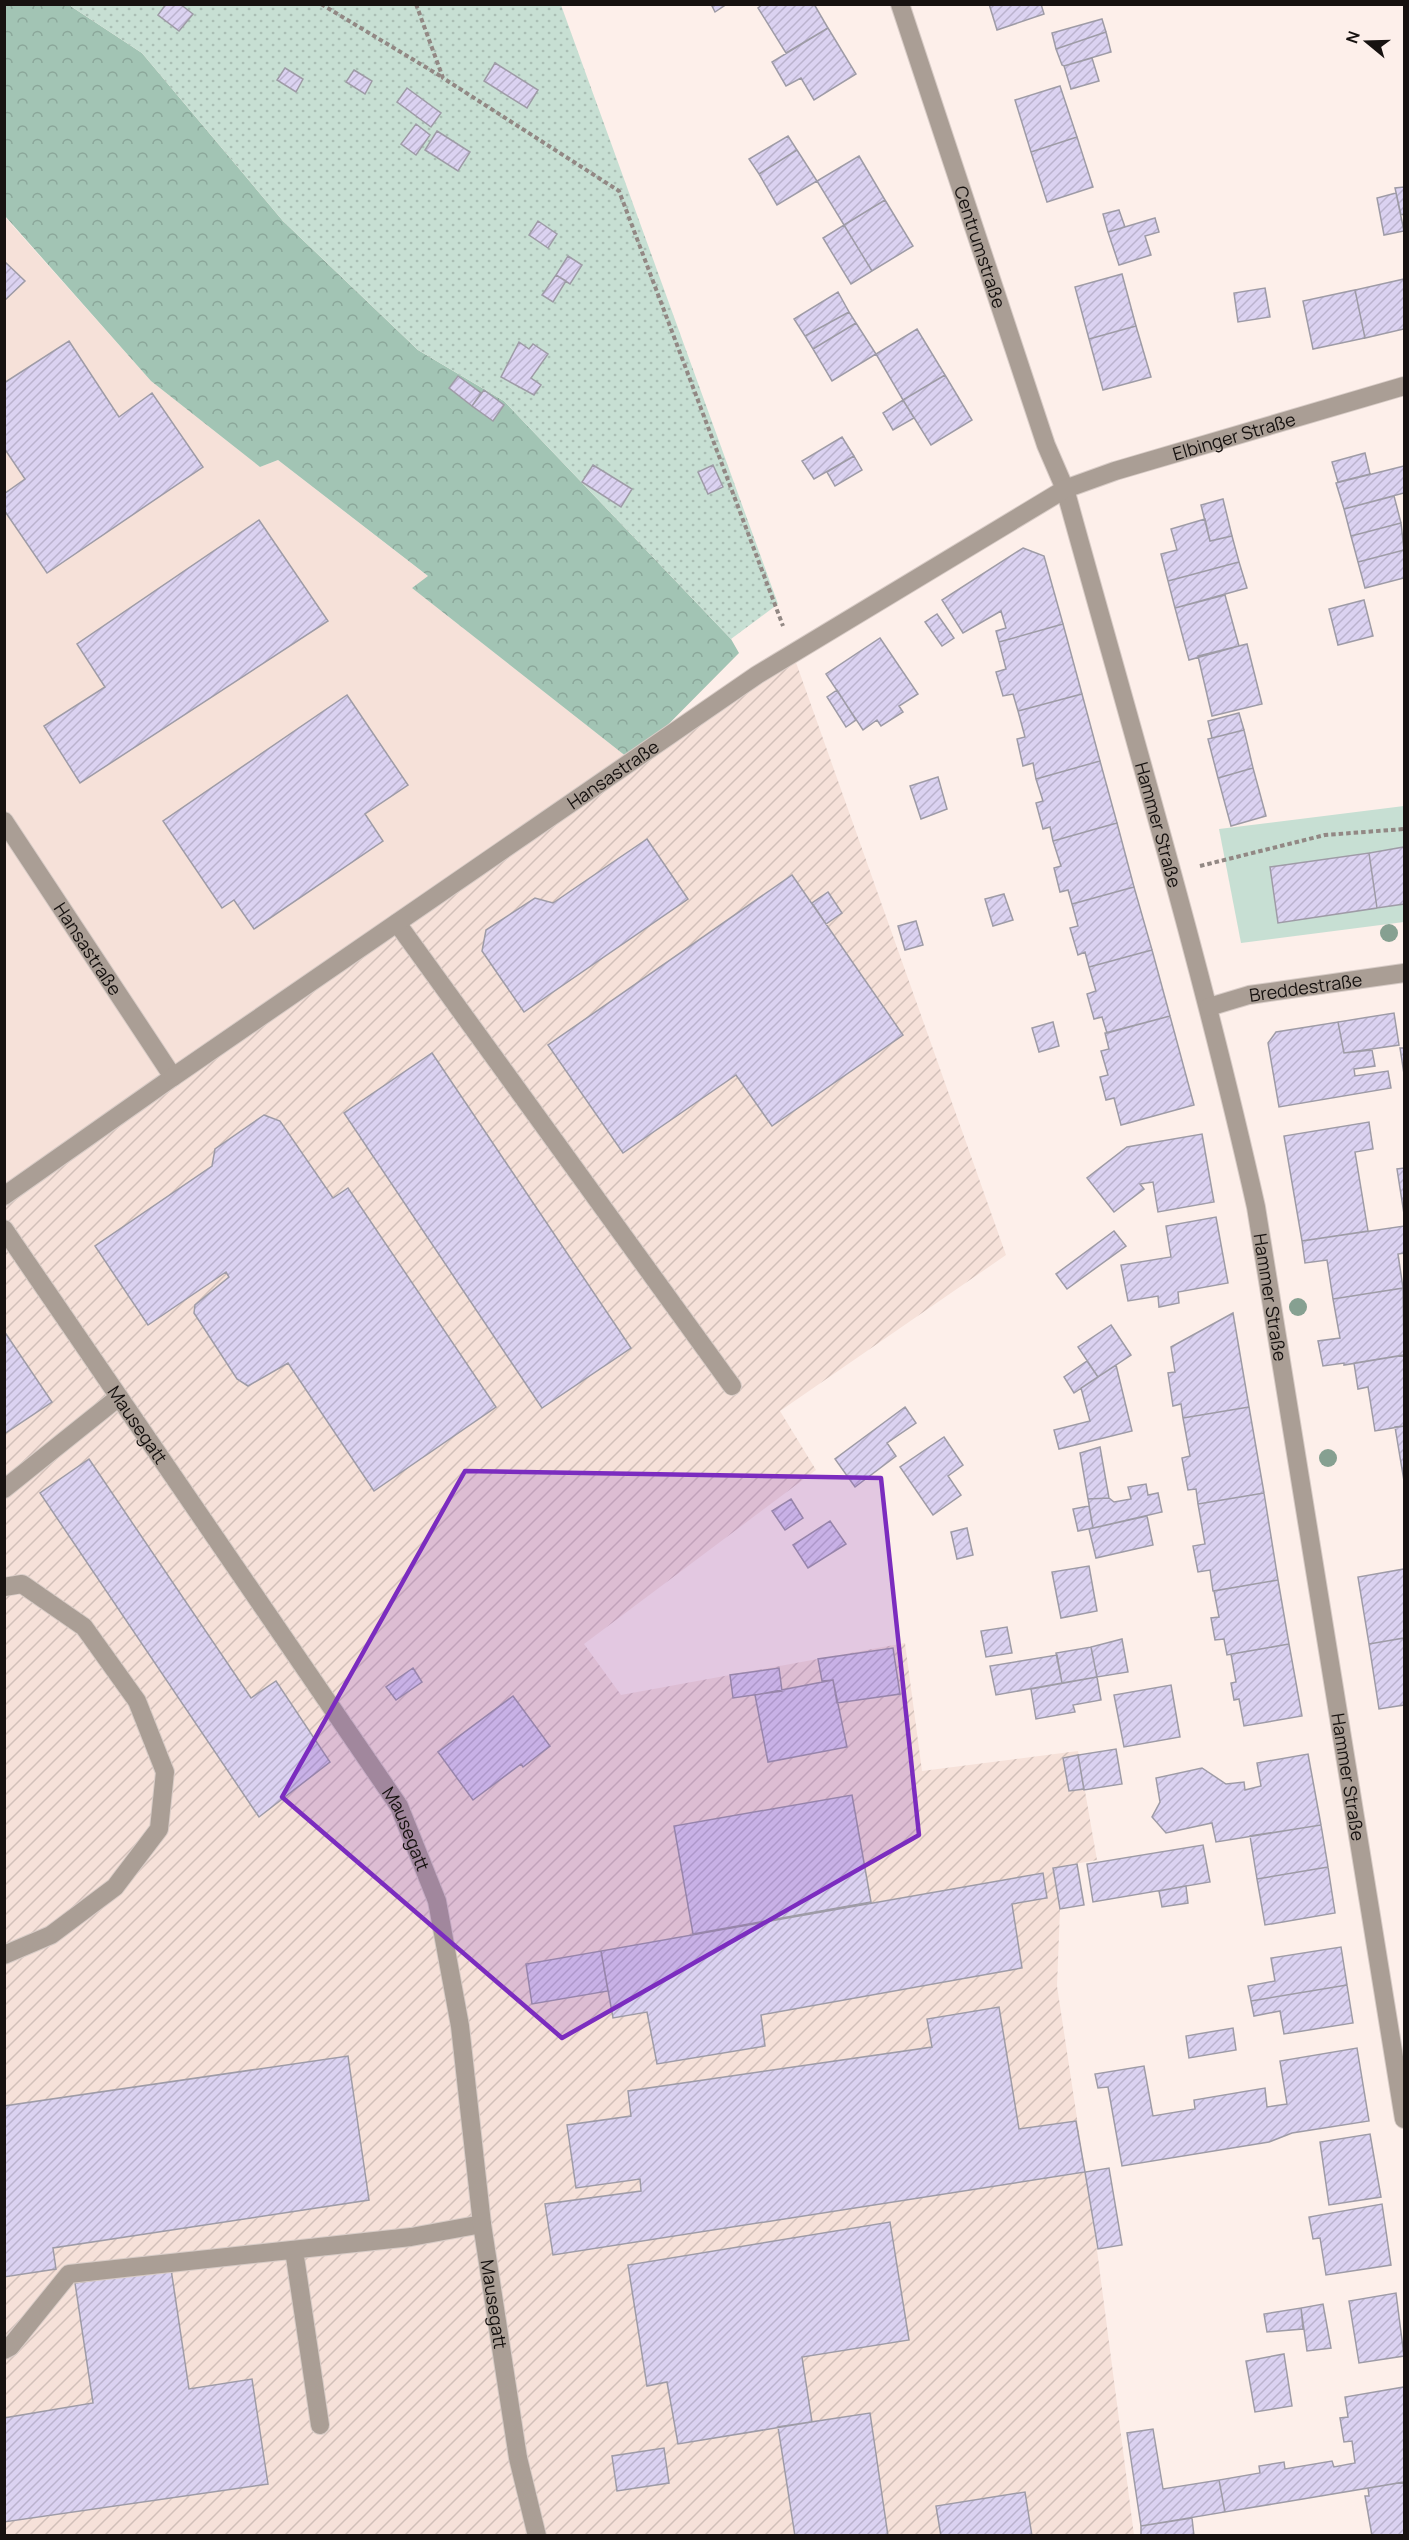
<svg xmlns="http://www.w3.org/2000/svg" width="1409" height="2540" font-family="Manrope,sans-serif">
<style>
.built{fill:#f6e1d9}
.industrial{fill:url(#industrial-furrows)}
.green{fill:#c7dfd3}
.forest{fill:url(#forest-crowns)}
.garden{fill:url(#garden-dots)}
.building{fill:url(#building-hatch);stroke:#9e9ba6;stroke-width:1.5}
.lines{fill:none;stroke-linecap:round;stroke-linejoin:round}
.lane-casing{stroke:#d8ccc7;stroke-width:20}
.street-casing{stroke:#d8ccc7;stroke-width:20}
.path{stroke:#928884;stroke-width:4;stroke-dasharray:4.5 3;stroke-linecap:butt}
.lane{stroke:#aa9e95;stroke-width:18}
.street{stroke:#aa9e95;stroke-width:18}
.tree{fill:#86a091}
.marked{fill:#7b2cbf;fill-opacity:0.2;stroke:#7b2cbf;stroke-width:4.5;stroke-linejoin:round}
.labels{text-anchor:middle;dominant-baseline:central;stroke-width:5;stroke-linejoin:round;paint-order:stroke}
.street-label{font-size:18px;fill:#171210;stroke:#fdefea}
</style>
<defs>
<pattern id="industrial-furrows" width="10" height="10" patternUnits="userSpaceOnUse" patternTransform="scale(1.5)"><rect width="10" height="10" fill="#f6e1d9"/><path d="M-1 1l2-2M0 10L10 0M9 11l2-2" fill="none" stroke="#d2c0b9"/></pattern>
<pattern id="forest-crowns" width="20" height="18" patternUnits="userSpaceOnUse" patternTransform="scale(1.5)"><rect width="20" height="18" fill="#a2c4b4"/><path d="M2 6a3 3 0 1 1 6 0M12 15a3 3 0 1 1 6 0" fill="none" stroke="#8ba79a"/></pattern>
<pattern id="garden-dots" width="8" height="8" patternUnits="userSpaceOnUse" patternTransform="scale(1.5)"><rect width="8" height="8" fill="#c7dfd3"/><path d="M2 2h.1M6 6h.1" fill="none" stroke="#aabeb4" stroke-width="1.8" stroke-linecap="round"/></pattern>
<pattern id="building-hatch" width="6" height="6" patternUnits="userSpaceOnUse" patternTransform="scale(1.5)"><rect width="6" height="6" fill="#dbd2f1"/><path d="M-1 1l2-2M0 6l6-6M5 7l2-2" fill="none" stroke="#bbb3ce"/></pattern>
</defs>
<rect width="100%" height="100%" fill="#fdefea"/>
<path class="built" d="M4 216 151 381 260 467 278 460 429 577 412 588 632 761 4 1196Z"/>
<path class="industrial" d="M793 654 1006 1255 780 1411 816 1470 584 1644 621 1695 905 1643 922 1771 1078 1751 1097 1860 1053 1868 1060 1909 1057 1986 1097 2250 1134 2535H5L4 1196Z"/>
<path class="green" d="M1404 806V922L1241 943 1219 829Z"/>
<path class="forest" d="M4 5H69L142 53 283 221 418 350 504 401 731 639 739 653 632 761 412 588 428 576 278 460 260 467 151 381 5 216Z"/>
<path class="garden" d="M69 5H561L778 604 731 639 504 401 418 350 283 221 142 53Z"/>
<path class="building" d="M166 4H180L193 14 179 31 158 15Z
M711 4H727L715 12Z
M763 4H814L828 28 786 53 758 8Z
M989 4H1041L1044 14 997 30Z
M1102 19 1106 32 1056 49 1052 33Z
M828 28 856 74 814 100 801 78 786 86 772 62Z
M1106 32 1111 52 1064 66 1062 65 1056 49Z
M1092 58 1099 81 1071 89 1064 66Z
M495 63 538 90 527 108 484 81Z
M285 68 303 79 296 92 277 80Z
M354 70 372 81 365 94 346 82Z
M1060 86 1077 137 1031 152 1015 100Z
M407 88 441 113 431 127 397 102Z
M416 124 430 135 416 155 401 144Z
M437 131 470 152 458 171 425 150Z
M788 136 797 150 759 174 749 159Z
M1077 137 1093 187 1047 202 1031 152Z
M797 150 817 181 777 205 759 174Z
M859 156 885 200 844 225 817 181Z
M1404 187V214L1401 215 1395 188Z
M1396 193 1404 231 1384 235 1377 198Z
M885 200 913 246 872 271 844 225Z
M1119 210 1125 227 1108 232 1103 214Z
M1155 218 1159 232 1145 236 1151 255 1119 265 1108 232Z
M538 221 557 234 548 248 529 235Z
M844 225 872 271 851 284 823 238Z
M568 256 582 265 570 284 556 275Z
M4 261 25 281 4 301Z
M1122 274 1136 326 1089 339 1075 287Z
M556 275 566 281 553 302 542 295Z
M1404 279V329L1365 338 1355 290Z
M1265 288 1270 317 1238 322 1234 293Z
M1355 290 1365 338 1313 349 1303 301Z
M838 292 849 312 805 336 794 319Z
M849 312 856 323 813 349 805 336Z
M856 323 876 354 832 381 813 349Z
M1136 326 1151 377 1103 390 1089 339Z
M917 329 945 375 903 400 876 354Z
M69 341 119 417 152 393 203 467 47 573 4 510V494L25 479 4 448V383Z
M519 342 529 349 533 344 548 354 531 378 541 385 534 395 501 377Z
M945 375 972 420 931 445 903 400Z
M458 376 481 393 472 406 449 388Z
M484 390 504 405 493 421 472 406Z
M903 400 914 418 893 430 883 413Z
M842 437 854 456 814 479 802 461Z
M1365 453 1370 474 1338 482 1332 462Z
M854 456 862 470 835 486 827 472Z
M593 465 632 489 621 507 582 482Z
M713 465 723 487 708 494 698 472Z
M1404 466V493L1344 509 1336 483Z
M1394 496 1401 523 1351 536 1344 509Z
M1223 499 1232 536 1210 541 1201 505Z
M1205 519 1210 541 1232 536 1239 562 1168 581 1161 554 1177 550 1171 529Z
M259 520 328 621 80 783 44 726 105 687 77 644Z
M1401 523 1404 550 1358 562 1351 536Z
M1023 548 1044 556 1063 624 999 642 996 631 1006 628 1001 611 963 633 942 600Z
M1404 550V578L1365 588 1358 562Z
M1239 562 1247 588 1175 608 1168 581Z
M1225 595 1239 646 1189 660 1175 608Z
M1364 600 1373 636 1338 645 1329 609Z
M937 614 954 638 942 646 925 622Z
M1063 624 1082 694 1018 711 1013 694 1003 696 996 672 1006 669 999 642Z
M880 638 918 694 899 706 903 712 881 726 877 720 863 730 826 674Z
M1247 644 1262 704 1212 716 1198 656Z
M837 690 856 720 846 727 827 697Z
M1082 694 1100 761 1036 779 1033 763 1023 766 1017 739 1025 737 1018 711Z
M347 695 408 785 365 814 383 841 254 929 234 900 222 908 163 821Z
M1239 713 1244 730 1212 738 1208 721Z
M1244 730 1253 768 1218 778 1208 739Z
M1100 761 1117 823 1053 841 1050 827 1043 829 1036 803 1043 801 1036 779Z
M1253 768 1266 816 1231 826 1218 778Z
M938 777 947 809 921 819 910 786Z
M1117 823 1134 887 1072 904 1068 890 1060 892 1054 868 1061 866 1053 841Z
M647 839 688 899 524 1012 482 951 486 930 535 898 553 903Z
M1404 847V904L1377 908 1369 853Z
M1369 853 1377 908 1278 923 1270 867Z
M792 875 903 1035 772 1126 736 1075 623 1153 548 1045Z
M1134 887 1152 950 1089 967 1085 952 1078 955 1070 928 1078 926 1072 904Z
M828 892 842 913 826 924 812 903Z
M1004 894 1013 920 993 926 985 899Z
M916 921 923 945 905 950 898 926Z
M1152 950 1170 1016 1107 1033 1102 1017 1094 1019 1087 994 1096 991 1089 967Z
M1394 1013 1399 1045 1344 1053 1338 1022Z
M1170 1016 1194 1105 1121 1125 1114 1098 1106 1100 1100 1077 1108 1075 1101 1051 1109 1049 1105 1033Z
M1053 1022 1059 1046 1039 1052 1032 1028Z
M1338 1022 1344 1053 1372 1050 1375 1066 1354 1069 1355 1076 1388 1071 1391 1088 1279 1107 1268 1043 1276 1032Z
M1400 1048H1404V1074Z
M432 1053 631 1348 542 1408 344 1113Z
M264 1115 280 1121 333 1198 348 1188 496 1407 374 1491 288 1363 248 1386 237 1379 194 1313 195 1305 229 1277 226 1272 148 1325 95 1246 212 1166 215 1149Z
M1369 1122 1373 1149 1355 1152 1368 1231 1302 1241 1284 1136Z
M1202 1134 1214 1202 1158 1212 1153 1182 1140 1184 1144 1189 1114 1212 1087 1178 1127 1147Z
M1404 1168V1214L1397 1169Z
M1216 1217 1228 1283 1178 1292 1179 1303 1159 1307 1158 1296 1128 1301 1121 1265 1171 1257 1166 1226Z
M1404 1226V1253L1398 1254 1403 1288 1333 1299 1327 1260 1305 1263 1302 1241Z
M1114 1231 1126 1246 1067 1289 1056 1274Z
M1403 1288 1404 1355 1344 1365V1363L1323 1366 1318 1341 1340 1338 1333 1299Z
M1233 1313 1249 1407 1183 1418 1181 1404 1173 1406 1168 1373 1175 1372 1171 1347Z
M1111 1325 1131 1355 1098 1377 1078 1347Z
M4 1331 52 1402 4 1434Z
M1404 1355V1426L1375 1431 1368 1387 1358 1389 1354 1363Z
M1087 1361 1098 1377 1074 1393 1064 1377Z
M1116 1365 1132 1431 1059 1449 1054 1430 1090 1421 1081 1388Z
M905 1407 916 1423 887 1443 896 1456 855 1487 835 1459Z
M1249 1407 1264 1493 1198 1504 1196 1489 1188 1490 1182 1458 1190 1456 1183 1418Z
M1404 1426V1481L1395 1427Z
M944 1437 963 1465 948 1476 961 1495 933 1515 900 1467Z
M1100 1447 1109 1498 1088 1499 1080 1453Z
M89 1459 251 1698 276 1681 330 1762 259 1817 40 1493Z
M1146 1484 1148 1495 1158 1493 1162 1512 1093 1528 1088 1499 1109 1498 1114 1502 1131 1499 1128 1487Z
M1264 1493 1278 1580 1213 1591 1210 1570 1198 1572 1193 1546 1205 1544 1198 1504Z
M791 1499 803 1518 785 1530 772 1511Z
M1089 1506 1093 1528 1078 1531 1073 1509Z
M1147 1516 1153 1545 1096 1558 1089 1529Z
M830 1521 846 1544 808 1568 793 1545Z
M967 1528 973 1555 957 1559 951 1532Z
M1089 1566 1097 1611 1061 1618 1052 1572Z
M1404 1569V1638L1369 1644 1358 1577Z
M1278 1580 1289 1644 1227 1655 1224 1639 1215 1640 1211 1618 1219 1617 1214 1591Z
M1007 1627 1012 1653 986 1657 981 1631Z
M1404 1638V1705L1379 1709 1369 1644Z
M1122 1639 1128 1672 1097 1677 1091 1647Z
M1289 1644 1302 1716 1244 1726 1239 1699 1234 1700 1231 1683 1236 1682 1231 1654Z
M1091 1647 1097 1677 1062 1683 1056 1653Z
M893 1648 900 1694 837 1703 833 1680 822 1681 818 1659Z
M1057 1655 1062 1683 996 1695 990 1666Z
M413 1668 422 1682 396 1700 386 1687Z
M779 1668 782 1691 733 1698 730 1675Z
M1097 1677 1101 1700 1073 1705 1075 1712 1036 1719 1031 1689Z
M833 1680 847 1747 768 1762 755 1695Z
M1171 1685 1180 1737 1124 1747 1114 1695Z
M513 1696 550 1746 523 1767 521 1764 473 1800 438 1752Z
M1116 1749 1122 1784 1084 1790 1078 1755Z
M1308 1754 1321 1825 1216 1842 1212 1823 1166 1833 1152 1817 1160 1802 1156 1778 1202 1768 1226 1784 1244 1782 1245 1790 1261 1786 1257 1763Z
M1078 1755 1084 1789 1069 1791 1063 1758Z
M852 1795 871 1902 693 1934 674 1826Z
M1321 1825 1328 1867 1257 1879 1250 1836Z
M1203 1845 1210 1882 1093 1902 1087 1864Z
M1077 1864 1084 1905 1060 1909 1053 1868Z
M1328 1867 1335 1913 1265 1925 1257 1879Z
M1043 1873 1047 1898 1012 1904 1022 1968 761 2015 765 2046 657 2064 647 2012 613 2018 601 1951Z
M1186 1886 1188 1903 1162 1907 1159 1891Z
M1341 1947 1347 1985 1251 2001 1248 1986 1275 1981 1271 1958Z
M601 1951 608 1991 532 2004 526 1964Z
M1347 1985 1353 2023 1284 2034 1280 2011 1254 2016 1251 2001Z
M999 2007 1019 2129 1076 2121 1085 2172 553 2255 545 2204 641 2191 640 2179 576 2188 567 2125 631 2116 628 2091 932 2047 927 2019Z
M1233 2028 1236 2050 1189 2058 1186 2036Z
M1357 2048 1369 2121 1292 2133 1269 2142 1122 2166 1108 2087 1098 2088 1095 2074 1144 2066 1153 2116 1195 2109 1194 2100 1265 2088 1267 2107 1287 2104 1280 2061Z
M348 2056 369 2200 53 2248 56 2269 4 2277V2106Z
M1370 2134 1381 2197 1329 2205 1320 2142Z
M1109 2168 1122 2245 1098 2249 1085 2172Z
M1382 2204 1391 2265 1326 2275 1320 2238 1313 2239 1309 2217Z
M890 2222 909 2340 802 2357 812 2422 678 2444 667 2382 647 2386 628 2265Z
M171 2269 189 2389 252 2379 268 2484 4 2522V2418L93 2403 75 2283Z
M1396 2293 1404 2356 1359 2363 1349 2301Z
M1323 2304 1331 2348 1307 2351 1301 2308Z
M1301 2308 1303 2329 1267 2332 1264 2314Z
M1284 2354 1292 2406 1255 2412 1246 2361Z
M1404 2387V2482L1225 2512 1219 2480 1260 2473 1259 2466 1284 2462 1285 2469 1332 2461 1334 2467 1355 2463 1352 2441 1344 2442 1340 2418 1348 2417 1345 2397Z
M870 2413 888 2536H795L778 2427Z
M1153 2429 1163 2489 1219 2480 1225 2512 1141 2526 1127 2433Z
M664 2448 669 2483 617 2491 612 2456Z
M1404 2482V2536H1372L1365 2496H1369L1368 2488Z
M1025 2492 1032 2536H941L936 2506Z
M1192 2518 1194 2536H1141V2526Z"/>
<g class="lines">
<defs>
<path id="lane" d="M397 923 732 1386
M4 1489 119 1397
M4 1587 22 1584 84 1627 137 1701 165 1772 159 1829 115 1887 51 1935 4 1955
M294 2250 320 2425
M4 2350 10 2347 69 2274 411 2237 482 2224"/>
<g id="street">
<path id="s1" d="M900 4 1046 445 1065 489C1131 728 1202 966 1256 1207L1404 2119"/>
<path id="s2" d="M4 821 173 1077 4 1196"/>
<path id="s3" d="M1209 1007 1249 995 1404 973"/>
<path id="s4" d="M173 1077 757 675 1065 489 1115 471 1404 386"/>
<path id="s5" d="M4 1229 399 1806 437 1901 460 2026 482 2224 518 2458 537 2536"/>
</g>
</defs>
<use href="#lane" class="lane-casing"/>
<use href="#street" class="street-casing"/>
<path class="path" d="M321 4 442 77
M416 4 443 78 619 191 783 626
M1200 866 1325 835 1404 829"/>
<use href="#lane" class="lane"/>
<use href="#street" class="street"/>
</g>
<g class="tree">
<circle cx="1389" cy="933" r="9"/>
<circle cx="1298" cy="1307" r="9"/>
<circle cx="1328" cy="1458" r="9"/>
</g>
<path class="marked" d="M465 1471 881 1478 919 1835 562 2038 282 1797Z"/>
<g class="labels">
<g class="street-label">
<text stroke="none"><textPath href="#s1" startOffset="256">Centrumstraße</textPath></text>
<text stroke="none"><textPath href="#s4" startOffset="1246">Elbinger Straße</textPath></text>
<text stroke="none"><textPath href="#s4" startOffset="534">Hansastraße</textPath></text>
<text stroke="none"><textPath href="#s1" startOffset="861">Hammer Straße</textPath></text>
<text stroke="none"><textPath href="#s2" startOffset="153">Hansastraße</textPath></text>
<text stroke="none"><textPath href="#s3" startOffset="99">Breddestraße</textPath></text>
<text stroke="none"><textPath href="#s1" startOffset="1347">Hammer Straße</textPath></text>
<text stroke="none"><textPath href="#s5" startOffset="237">Mausegatt</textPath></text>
<text stroke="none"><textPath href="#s1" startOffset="1833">Hammer Straße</textPath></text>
<text stroke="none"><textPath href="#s5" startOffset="723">Mausegatt</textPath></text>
<text stroke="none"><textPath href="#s5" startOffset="1209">Mausegatt</textPath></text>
</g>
</g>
<rect width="1409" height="2540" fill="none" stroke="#171210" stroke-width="12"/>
<g transform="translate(1367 42) rotate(289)" stroke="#fdefea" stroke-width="4.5" paint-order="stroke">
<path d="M0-4.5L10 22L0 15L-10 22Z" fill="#171210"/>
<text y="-9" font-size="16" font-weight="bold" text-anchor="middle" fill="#171210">N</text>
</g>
</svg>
